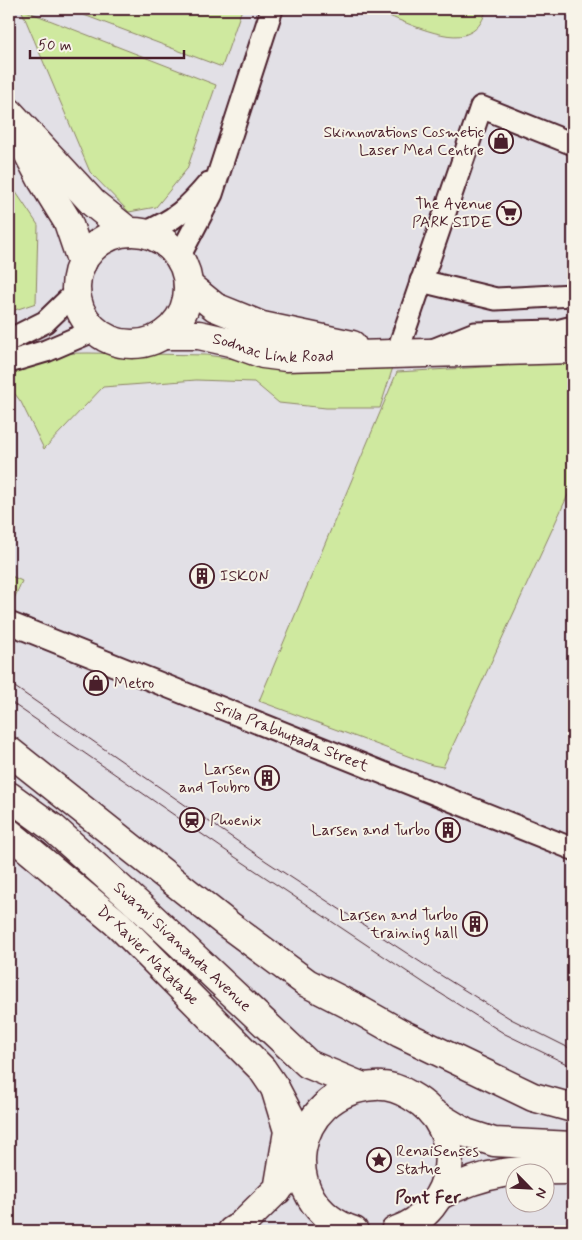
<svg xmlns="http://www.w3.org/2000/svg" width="582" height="1240" font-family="Mynerve,sans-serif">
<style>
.green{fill:#cfe99f;stroke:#8c8465}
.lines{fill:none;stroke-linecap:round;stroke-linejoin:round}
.street-casing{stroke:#4a1f2b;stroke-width:25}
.secondary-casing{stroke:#4a1f2b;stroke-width:31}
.highway-casing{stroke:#4a1f2b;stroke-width:31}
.street{stroke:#f7f3e8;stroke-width:21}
.secondary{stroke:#f7f3e8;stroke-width:28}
.highway{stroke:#f7f3e8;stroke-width:28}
.tram{stroke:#4a1f2b;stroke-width:1}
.labels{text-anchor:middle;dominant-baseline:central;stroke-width:4;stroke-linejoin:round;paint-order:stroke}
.poi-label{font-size:16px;fill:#4a1f2b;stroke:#f7f3e8;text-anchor:end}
.street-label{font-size:16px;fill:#4a1f2b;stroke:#f7f3e8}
.neighbourhood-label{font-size:18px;font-weight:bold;fill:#4a1f2b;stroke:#f7f3e8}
</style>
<rect width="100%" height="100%" fill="#e2e0e6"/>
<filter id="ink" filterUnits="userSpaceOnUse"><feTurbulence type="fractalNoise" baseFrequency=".02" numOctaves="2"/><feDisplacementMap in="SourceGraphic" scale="10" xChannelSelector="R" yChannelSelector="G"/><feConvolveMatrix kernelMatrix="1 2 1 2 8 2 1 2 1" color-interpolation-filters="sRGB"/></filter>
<g filter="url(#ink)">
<path class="green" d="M21 9 216 85 187 169 156 207 129 212 90 172Z
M68 9H242L222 67Z
M372 9H487C483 19 480 28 469 33 448 45 394 17 372 9Z
M9 182 38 225 36 303 9 312Z
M88 353 206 355 276 365 394 364 380 408H326L279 403 254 382 196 380 103 387 44 449 21 402 9 386V354Z
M573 362V484L443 767 432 765 259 701 397 372Z
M9 575 22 581 9 610Z"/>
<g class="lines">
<defs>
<g id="street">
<path d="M144 233C175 220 187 209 209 183"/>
<path d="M179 257 212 194 272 9"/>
<path d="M421 281 496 299 573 295"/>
<path d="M9 340 45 322 76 292"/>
<path d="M435 349 475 333 557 331 573 327"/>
<path d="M397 353 481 107 573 144"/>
<path d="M9 362 46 351 95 330"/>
<path id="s1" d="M9 623 573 849"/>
</g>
<g id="secondary">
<path d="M9 112 93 203 129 232"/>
<path d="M21 140 42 180 68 222 82 263"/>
<circle cx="132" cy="288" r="56"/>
<path d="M188 285 215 307 262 326 352 345"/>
<path id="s2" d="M163 335H199L230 342 263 354 286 357 573 349"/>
<path id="s3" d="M9 796 53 828 143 909 308 1064 363 1087"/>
<path id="s4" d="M9 833 119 925 262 1069 275 1088 303 1141"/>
<path d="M354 1231C272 1203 290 1091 375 1086 387 1085 401 1090 411 1096 470 1129 456 1211 395 1231"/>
</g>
<path id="highway" d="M9 751 226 923 307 983 352 1006 400 1033 533 1097 573 1108
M275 1088 288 1131 278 1190
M431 1112 466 1133 494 1142 573 1146
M440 1195C489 1169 520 1170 573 1170
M232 1231 240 1226 291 1176"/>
</defs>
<use href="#street" class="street-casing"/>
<use href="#secondary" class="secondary-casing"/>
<use href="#highway" class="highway-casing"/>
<use href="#street" class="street"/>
<use href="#secondary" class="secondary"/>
<use href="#highway" class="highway"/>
<path class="tram" d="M9 683 266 861 434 971 511 1019 573 1050
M9 701 235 857 427 985 505 1034 573 1067"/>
</g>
</g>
<defs>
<symbol id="shop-ring" viewBox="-11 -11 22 22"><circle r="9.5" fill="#f7f3e8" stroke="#4a1f2b" stroke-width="1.5"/><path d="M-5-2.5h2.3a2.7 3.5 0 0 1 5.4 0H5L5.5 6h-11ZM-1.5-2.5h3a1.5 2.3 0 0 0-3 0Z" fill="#4a1f2b"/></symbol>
<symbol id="supermarket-ring" viewBox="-11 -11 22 22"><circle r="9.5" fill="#f7f3e8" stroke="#4a1f2b" stroke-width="1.5"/><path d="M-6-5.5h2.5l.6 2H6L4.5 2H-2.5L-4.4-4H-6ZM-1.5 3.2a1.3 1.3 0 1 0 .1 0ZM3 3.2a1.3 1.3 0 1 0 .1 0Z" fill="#4a1f2b"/></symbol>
<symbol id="building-ring" viewBox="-11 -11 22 22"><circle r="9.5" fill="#f7f3e8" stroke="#4a1f2b" stroke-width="1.5"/><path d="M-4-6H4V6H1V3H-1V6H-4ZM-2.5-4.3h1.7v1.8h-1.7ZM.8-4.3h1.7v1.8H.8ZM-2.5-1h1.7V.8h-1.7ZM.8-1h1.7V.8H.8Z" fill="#4a1f2b"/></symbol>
<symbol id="station-ring" viewBox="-11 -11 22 22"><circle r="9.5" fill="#f7f3e8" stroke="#4a1f2b" stroke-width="1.5"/><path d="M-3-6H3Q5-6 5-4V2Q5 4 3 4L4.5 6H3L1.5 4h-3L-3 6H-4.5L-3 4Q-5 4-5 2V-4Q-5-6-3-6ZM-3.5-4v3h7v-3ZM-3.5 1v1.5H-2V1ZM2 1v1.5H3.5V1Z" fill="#4a1f2b"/></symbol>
<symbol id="sight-ring" viewBox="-11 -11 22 22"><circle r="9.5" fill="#f7f3e8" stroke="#4a1f2b" stroke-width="1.5"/><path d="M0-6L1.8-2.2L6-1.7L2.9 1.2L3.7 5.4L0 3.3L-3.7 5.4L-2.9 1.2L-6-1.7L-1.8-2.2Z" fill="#4a1f2b"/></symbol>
</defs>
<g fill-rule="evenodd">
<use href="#shop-ring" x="487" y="127" width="28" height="28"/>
<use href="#supermarket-ring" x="495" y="199" width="28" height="28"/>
<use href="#building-ring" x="188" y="562" width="28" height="28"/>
<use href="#shop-ring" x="82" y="669" width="28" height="28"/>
<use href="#building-ring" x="253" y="764" width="28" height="28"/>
<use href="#station-ring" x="178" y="806" width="28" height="28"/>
<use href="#building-ring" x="434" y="816" width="28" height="28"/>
<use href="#building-ring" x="461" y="910" width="28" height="28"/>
<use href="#sight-ring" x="365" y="1146" width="28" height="28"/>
</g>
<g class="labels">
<g class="poi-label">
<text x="484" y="132">Skinnovations Cosmetic<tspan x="484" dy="18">Laser Med Centre</tspan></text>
<text x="492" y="204">The Avenue<tspan x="492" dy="18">PARK SIDE</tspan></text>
<text x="220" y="576" text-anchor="start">ISKON</text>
<text x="114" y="683" text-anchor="start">Metro</text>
<text x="250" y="769">Larsen<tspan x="250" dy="18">and Toubro</tspan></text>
<text x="210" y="820" text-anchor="start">Phoenix</text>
<text x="430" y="830">Larsen and Turbo</text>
<text x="458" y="915">Larsen and Turbo<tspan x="458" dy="18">training hall</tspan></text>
<text x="396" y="1151" text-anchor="start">RenaiSenses<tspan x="396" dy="18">Statue</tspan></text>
</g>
<g class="street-label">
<text stroke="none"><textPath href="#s2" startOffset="112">Sodnac Link Road</textPath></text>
<text stroke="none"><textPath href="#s1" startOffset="304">Srila Prabhupada Street</textPath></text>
<text stroke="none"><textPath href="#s3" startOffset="230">Swami Sivananda Avenue</textPath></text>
<text stroke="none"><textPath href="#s4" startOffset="185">Dr Xavier Natatabe</textPath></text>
</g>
<g class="neighbourhood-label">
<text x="428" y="1198">Pont Fer</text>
</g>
</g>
<rect width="582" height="1240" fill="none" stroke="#f7f3e8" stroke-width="30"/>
<rect x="15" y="15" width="552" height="1210" fill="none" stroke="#4a1f2b" stroke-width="2" filter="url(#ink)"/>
<g transform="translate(530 1188) rotate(114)"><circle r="24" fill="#f7f3e8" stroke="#b29e9c"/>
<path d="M0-4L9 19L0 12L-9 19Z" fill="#4a1f2b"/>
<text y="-8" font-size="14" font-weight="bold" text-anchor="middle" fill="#4a1f2b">N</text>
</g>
<path d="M30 50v8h154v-8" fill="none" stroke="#4a1f2b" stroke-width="2.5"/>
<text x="38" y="50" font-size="15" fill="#4a1f2b" stroke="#f7f3e8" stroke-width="4" paint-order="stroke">50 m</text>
</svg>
